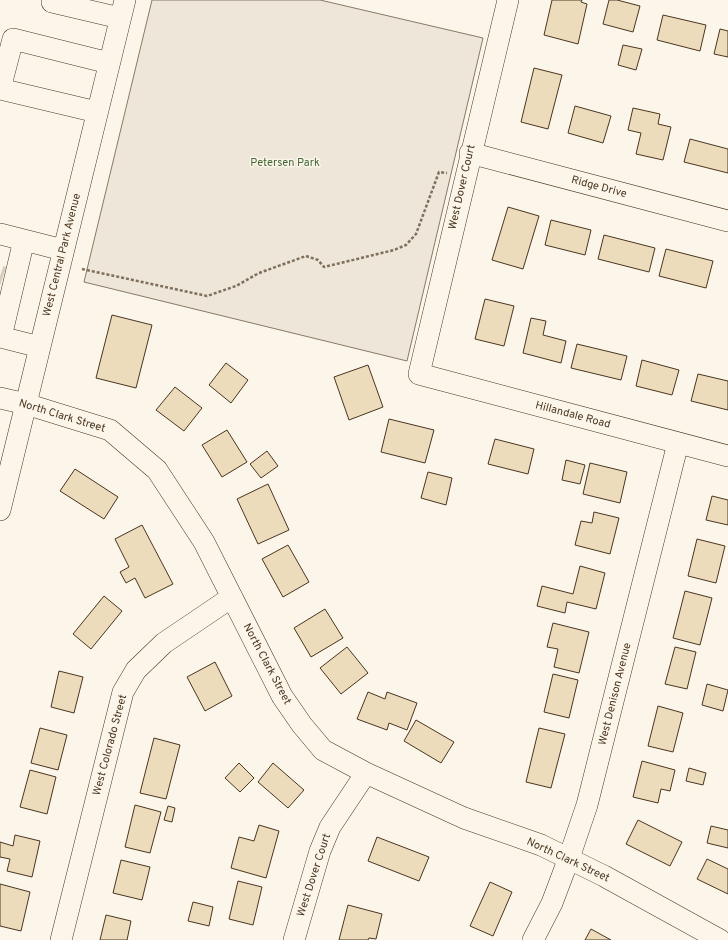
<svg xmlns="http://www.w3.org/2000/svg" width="728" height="940" font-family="Overpass,sans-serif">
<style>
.green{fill:#ede6d9;stroke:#887966}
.building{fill:#ecdcbc;stroke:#4a3520}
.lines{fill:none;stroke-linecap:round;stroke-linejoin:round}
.minor-tunnel{stroke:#d8cfc1;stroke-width:21;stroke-dasharray:21 10;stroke-linecap:butt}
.minor-casing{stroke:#4a3520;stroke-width:22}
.path{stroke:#7f6f5c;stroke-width:2.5;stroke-dasharray:3 2;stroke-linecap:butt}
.minor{stroke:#fbf6e9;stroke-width:21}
.labels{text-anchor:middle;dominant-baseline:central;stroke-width:3;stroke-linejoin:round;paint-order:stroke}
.park-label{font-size:11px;fill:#436837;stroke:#fbf6e9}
.street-label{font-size:11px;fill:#4a3520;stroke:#fbf6e9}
</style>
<rect width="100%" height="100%" fill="#fbf6e9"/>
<path class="green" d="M152 0H320L483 38 407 361 84 282Z"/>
<path class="building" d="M552 0H582L581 2 587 4 578 44 544 35Z
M609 0H617L640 6 633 32 603 24Z
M663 15 706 25 700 51 657 40Z
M720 29 728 31V57L714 54Z
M623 45 642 49 636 70 618 65Z
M534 68 562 75 548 129 521 122Z
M575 106 611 116 603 143 568 133Z
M633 108 660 114 658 124 671 127 663 160 636 154 641 133 628 130Z
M690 139 728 149V173L684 162Z
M508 207 539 216 523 269 492 260Z
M551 220 591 230 585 255 545 245Z
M604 235 655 248 649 272 598 259Z
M666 249 713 261 706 288 659 276Z
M485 299 514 306 504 346 475 339Z
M112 315 152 325 136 388 96 378Z
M531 318 546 321 543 335 566 341 561 363 523 353Z
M577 344 627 356 621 380 571 368Z
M642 360 679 370 672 395 636 386Z
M226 363 248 380 231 403 209 385Z
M368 365 383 407 349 420 334 377Z
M698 374 728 381V410L691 401Z
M175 387 202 408 184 431 156 410Z
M389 419 434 430 425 463 381 452Z
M227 430 247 462 222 477 202 445Z
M495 439 534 449 528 474 488 464Z
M267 451 278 466 261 478 250 464Z
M566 460 585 465 580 484 562 480Z
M590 463 627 472 620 503 583 494Z
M75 469 118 497 104 519 60 491Z
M428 472 452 478 446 505 421 498Z
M268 484 289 530 258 544 237 499Z
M712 496 728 500V525L706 520Z
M594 512 619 518 610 554 575 545 581 521 592 523Z
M142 525 173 584 145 598 135 578 126 583 120 572 129 567 115 539Z
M697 539 725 546 716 583 688 576Z
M288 545 309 582 283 597 262 559Z
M580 566 605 573 596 609 567 602 565 613 537 606 542 586 573 594Z
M685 591 712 598 700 645 673 638Z
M104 596 122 611 91 649 73 634Z
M325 609 343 638 311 657 294 628Z
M553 623 589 632 579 673 554 667 558 649 547 647Z
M347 647 368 673 341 694 320 668Z
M675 647 696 652 687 689 665 684Z
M215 662 232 696 205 711 187 677Z
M59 671 83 677 74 713 51 707Z
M553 674 578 680 569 718 544 712Z
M707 684 728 690 723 711 702 705Z
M368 692 385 699 387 692 417 703 407 730 389 723 387 730 357 719Z
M658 706 683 713 673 752 648 746Z
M416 720 454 742 441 763 404 741Z
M40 728 67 735 58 770 31 763Z
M539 728 565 734 551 788 526 782Z
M154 738 180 745 166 799 140 793Z
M642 761 675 770 670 791 661 789 658 803 633 797Z
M239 763 254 778 240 792 225 778Z
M273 763 304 790 288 808 258 782Z
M689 768 706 773 703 785 686 781Z
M30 770 56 777 47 814 20 807Z
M135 805 161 812 150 853 125 847Z
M168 806 175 808 172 822 164 820Z
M638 820 682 842 670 866 626 844Z
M259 825 279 831 266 878 231 868 239 837 254 841Z
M711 826 728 830V848L707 843Z
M15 835 40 841 32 877 7 871 10 859 0 857V842L13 846Z
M377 837 429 857 419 881 368 861Z
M707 859 728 869V894L697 879Z
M121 860 150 867 142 900 113 893Z
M238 881 262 887 253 925 229 919Z
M490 882 512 892 493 936 470 926Z
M0 884 30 892 21 931 0 926Z
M193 902 213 907 209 926 188 921Z
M348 905 382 914 376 939 369 938 368 940H339Z
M106 915 131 921 127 940H100Z
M591 929 611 940H585Z"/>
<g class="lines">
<path class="minor-tunnel" d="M0 276 3 277"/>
<defs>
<path id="minor" d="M53 0 52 2 120 18
M508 0 419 374 728 456
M97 112 0 89 13 39 109 63
M470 153 728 221
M0 234 63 250
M0 337 40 347
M1 337 24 240
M0 398 26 404 110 430 157 470 204 542 282 696 302 725 323 750 366 773 464 818 541 845 604 876 720 940
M0 510 125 0
M61 940 123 692 136 670 164 643 232 597
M294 940 320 851 330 827 366 773
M533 940 552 903 569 858 587 805 678 443"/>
</defs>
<use href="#minor" class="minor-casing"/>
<path class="path" d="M82 269 207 296 236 286 259 273 306 256 318 260 324 267 394 250 406 245 416 234 439 172 447 173"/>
<use href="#minor" class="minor"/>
</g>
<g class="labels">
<g class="park-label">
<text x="285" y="163">Petersen Park</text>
</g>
<g class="street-label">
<text transform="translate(462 187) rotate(-77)">West Dover Court</text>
<text transform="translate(599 187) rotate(15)">Ridge Drive</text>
<text transform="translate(62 255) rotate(-76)">West Central Park Avenue</text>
<text transform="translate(573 415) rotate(15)">Hillandale Road</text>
<text transform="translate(62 416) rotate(17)">North Clark Street</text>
<text transform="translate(267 664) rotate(62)">North Clark Street</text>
<text transform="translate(615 694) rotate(-76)">West Denison Avenue</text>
<text transform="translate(110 745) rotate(-75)">West Colorado Street</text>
<text transform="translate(568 860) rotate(25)">North Clark Street</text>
<text transform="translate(314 875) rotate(-72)">West Dover Court</text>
</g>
</g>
</svg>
